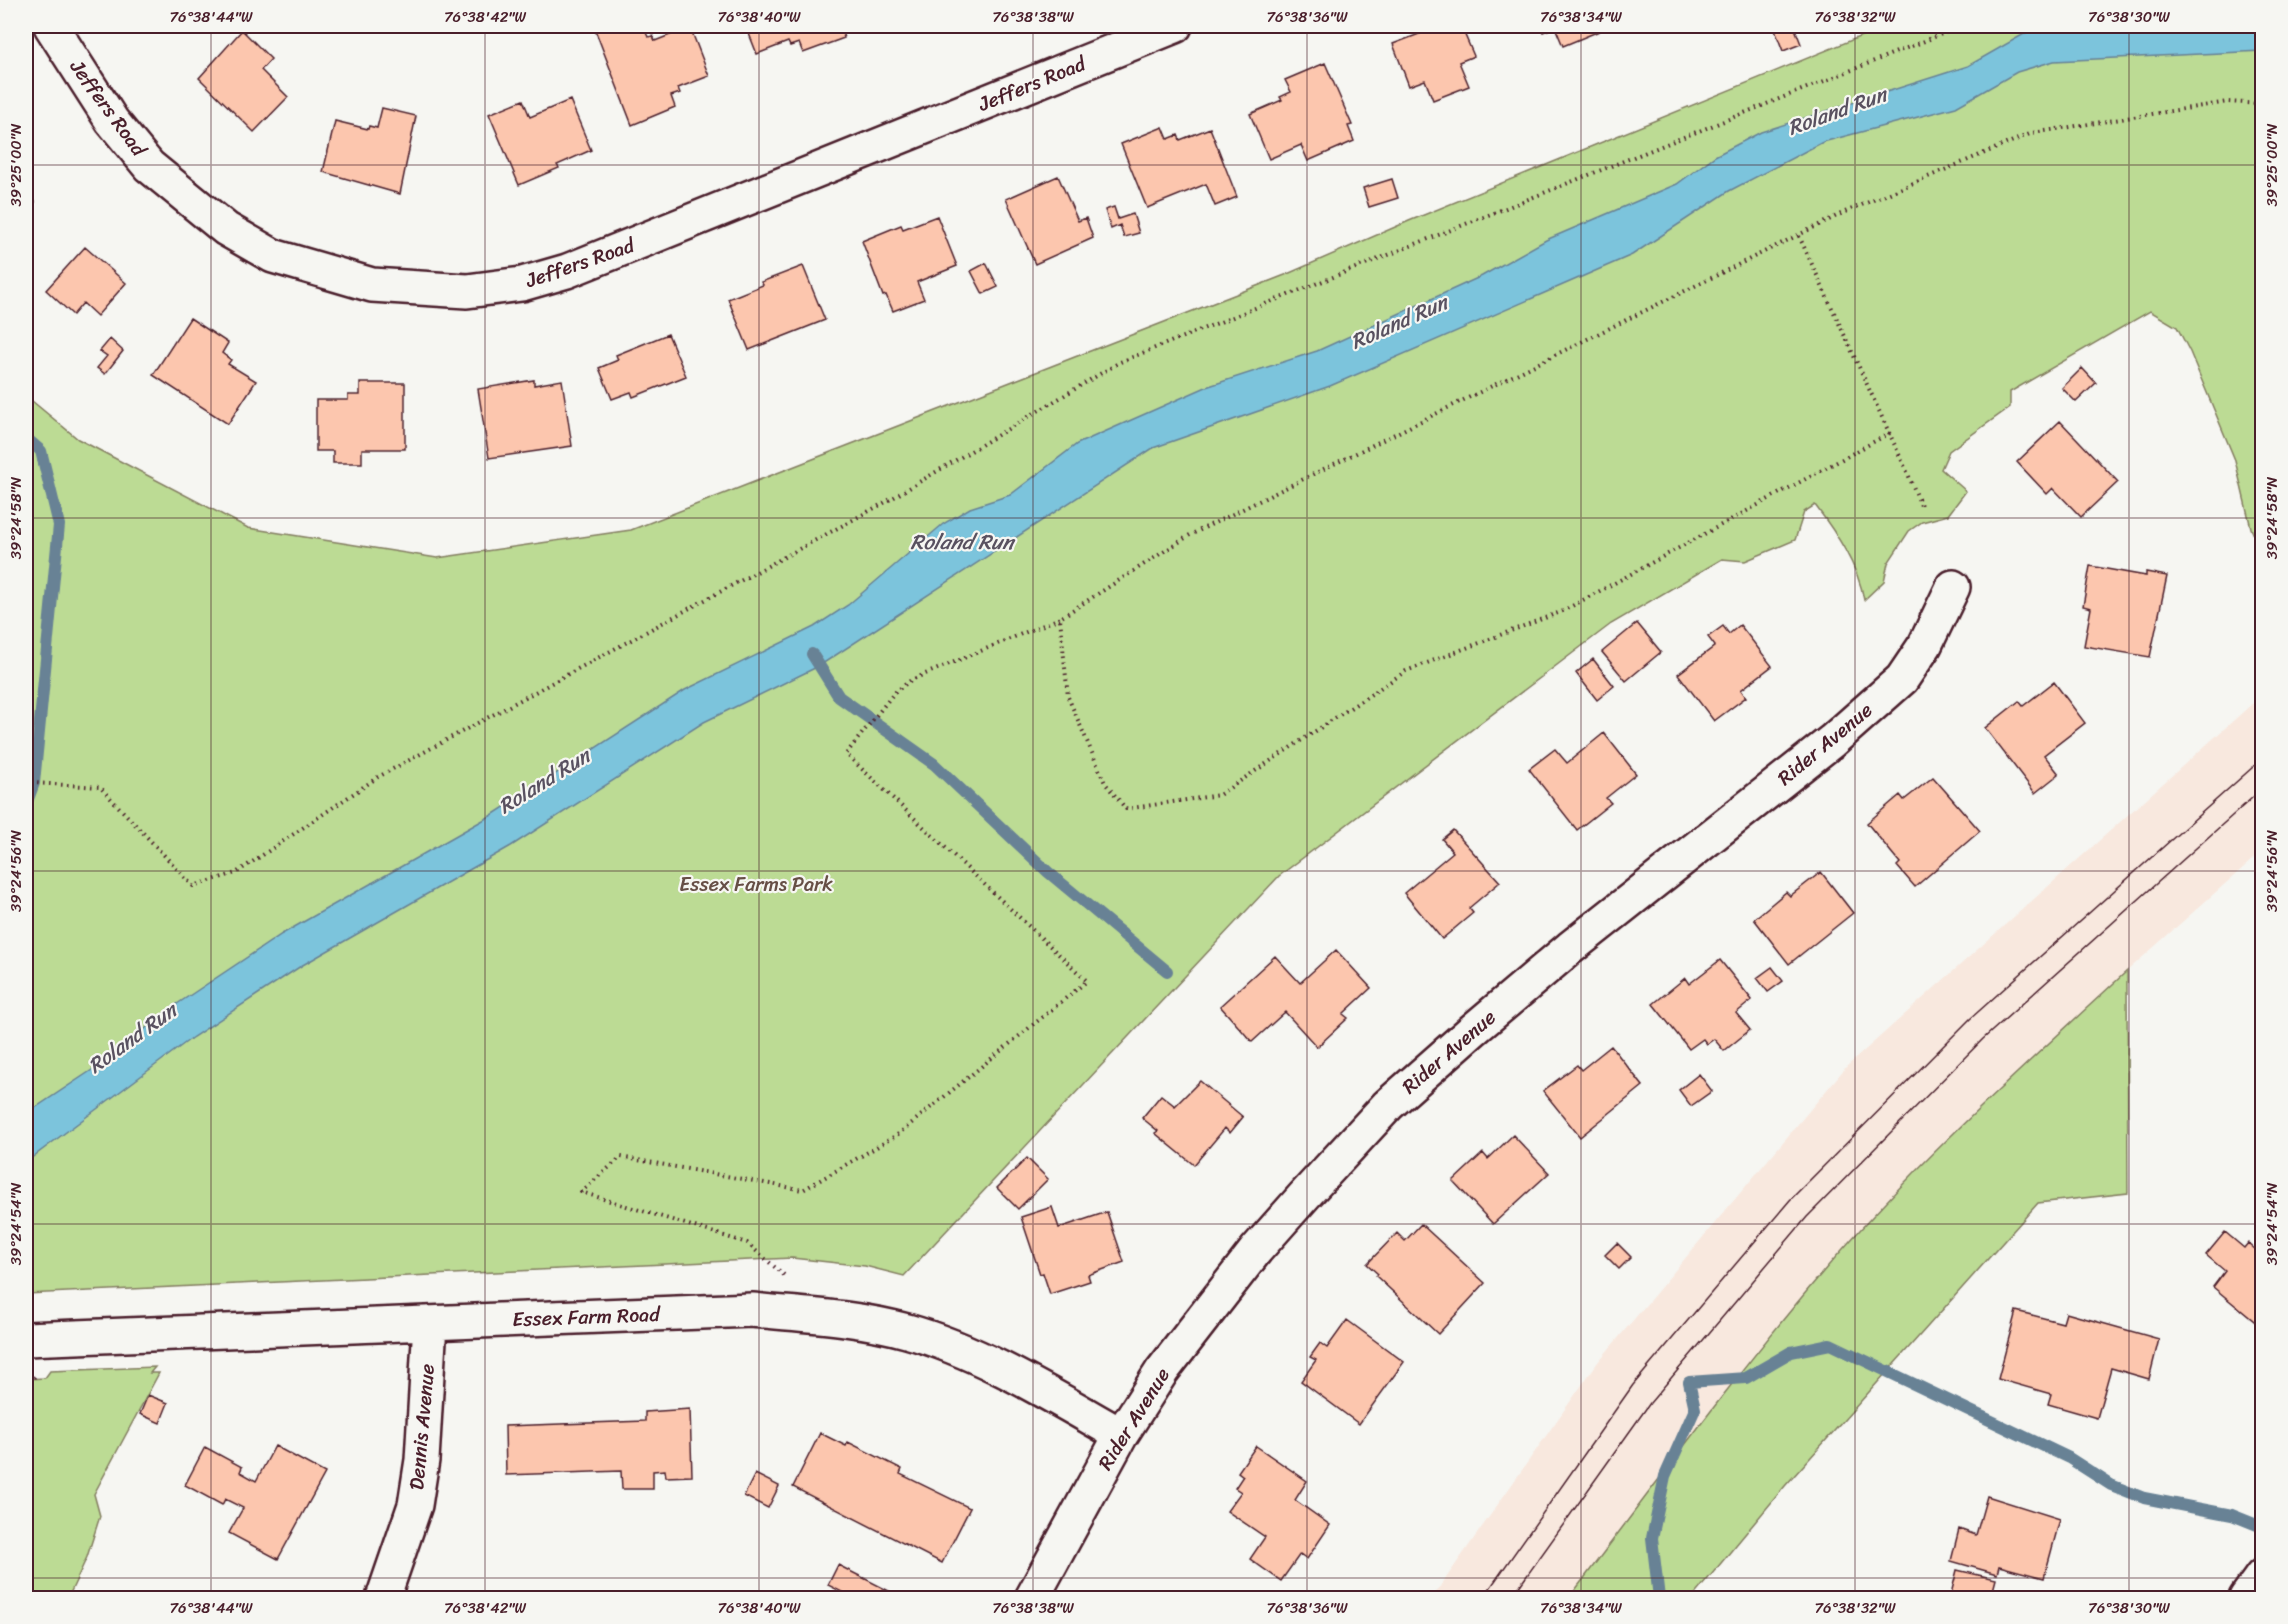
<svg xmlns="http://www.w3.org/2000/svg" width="2288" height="1624" font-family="Sriracha,sans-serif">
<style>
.built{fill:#f8e8de}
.green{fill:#bcdb94;stroke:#837d60;stroke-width:1.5}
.water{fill:#7cc4dc;stroke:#688295;stroke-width:1.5}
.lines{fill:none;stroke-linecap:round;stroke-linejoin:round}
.stream{stroke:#688295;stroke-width:12}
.building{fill:#fcc6ae;stroke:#4a1f2b;stroke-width:1.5}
.street-casing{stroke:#4a1f2b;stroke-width:38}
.path{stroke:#4a1f2b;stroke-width:4;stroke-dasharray:1.5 4.5;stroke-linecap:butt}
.street{stroke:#f6f6f2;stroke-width:33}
.tram{stroke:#4a1f2b;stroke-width:1.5}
.ticks{fill:none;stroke:#4a1f2b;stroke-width:1.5;stroke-opacity:0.45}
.labels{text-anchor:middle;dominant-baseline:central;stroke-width:4.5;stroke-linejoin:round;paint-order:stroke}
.street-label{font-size:20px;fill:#4a1f2b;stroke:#f6f6f2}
.park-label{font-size:20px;fill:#664e45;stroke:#f6f6f2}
.water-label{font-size:21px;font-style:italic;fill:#595160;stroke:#f6f6f2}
.neatline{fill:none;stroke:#4a1f2b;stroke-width:2}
.ticks-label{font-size:15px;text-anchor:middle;fill:#4a1f2b}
</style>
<rect width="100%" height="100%" fill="#f6f6f2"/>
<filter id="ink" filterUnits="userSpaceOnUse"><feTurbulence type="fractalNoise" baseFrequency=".0167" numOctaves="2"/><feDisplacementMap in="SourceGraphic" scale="12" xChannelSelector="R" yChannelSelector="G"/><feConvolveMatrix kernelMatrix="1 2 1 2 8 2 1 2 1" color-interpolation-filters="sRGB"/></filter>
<g filter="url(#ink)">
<path class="built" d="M2262 695V851L2127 971 1959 1128 1823 1272 1720 1399 1569 1598H1432L1598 1362 1846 1067Z"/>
<path class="green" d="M1886 26H2262V555L2251 528 2235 460 2190 352 2177 327 2150 311 2010 392V407L1949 451 1941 469 1966 491 1948 515 1922 522 1909 531 1888 563 1884 581 1864 600C1858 565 1836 533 1815 505L1804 512 1795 540 1745 561 1722 559 1611 624 1279 876 904 1276 865 1266 792 1258 26 1294V396L78 439 248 528 437 558 631 530 1285 275 1409 221Z
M2127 971 2128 1193 2038 1203 1785 1486 1692 1598H1569C1652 1489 1733 1378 1822 1273 1915 1164 2022 1068 2127 971Z
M155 1367 150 1373H159L94 1494 100 1516 87 1557 68 1598H26V1379L45 1378 50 1371Z"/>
<path class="water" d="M2038 26H2262V51L2054 61 2017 72 1956 107 1823 142 1729 191 1632 255 1330 386 1153 448 819 666 704 722 511 846 301 966 193 1037 26 1162V1114L101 1064 171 1008 282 934 492 815 685 690 814 627 848 605 943 524 970 508 1010 495 1077 444 1206 387 1317 351 1482 276 1546 240 1677 184 1715 156 1761 132 1968 66Z"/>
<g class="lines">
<path class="stream" d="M26 438 41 451 59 525 34 783 26 804
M812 654 839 697 934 764 1048 872 1167 971
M1659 1598 1652 1538 1665 1476 1695 1409 1689 1382 1746 1378 1791 1352 1830 1344 2069 1458 2111 1485 2144 1498 2232 1515 2262 1527"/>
</g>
<path class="building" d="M643 26 648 37 653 36 655 41 690 27 709 76 678 88 680 93 671 96 675 107 632 125 594 27Z
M746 26H840L844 38 803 53 799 43 790 46 788 42 757 54Z
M886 26H910L890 34Z
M1440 26H1446L1448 30 1461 26 1474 56 1459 62 1469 86 1433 100 1425 80 1409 86 1393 44Z
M1540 26H1609V27L1563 46 1555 27 1543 32Z
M1788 26H1794L1801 44 1783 51 1775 30Z
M242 30 271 59 261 70 288 97 254 132 199 78Z
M1325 63 1352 125 1348 126 1354 141 1308 161 1301 145 1269 159 1250 114 1282 100 1280 97 1291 92 1285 80Z
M523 100 530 117 570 100 591 150 557 165 559 168 519 185 489 114Z
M382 108 416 116 400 194 323 172 335 121 368 129 369 126 377 128Z
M1163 127 1168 139 1178 135 1180 140 1210 128 1237 197 1215 206 1206 184 1147 208 1121 144Z
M1058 176 1078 221 1086 218 1093 238 1035 264 1006 199Z
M1392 179 1398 198 1369 207 1363 188Z
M26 187 35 202 26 208Z
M1114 207 1118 219 1133 214 1139 233 1124 237 1120 225 1111 229 1105 210Z
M937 216 957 266 917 282 924 299 893 311 886 295 883 296 862 241 901 225 903 229Z
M85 247 126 283 97 316 83 303 73 315 46 290Z
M986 263 998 287 983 294 971 271Z
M803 266 825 320 749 350 728 299 763 285 761 282Z
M190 318 228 343 222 353 231 360 228 364 256 381 228 424 153 375Z
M668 334 686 376 633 397 631 392 612 399 599 368 618 360 616 355Z
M110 339 123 351 105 374 97 368 107 356 100 351Z
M2082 368 2096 383 2076 402 2062 388Z
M534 380V385L562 380 572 446 489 458 478 389Z
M360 383H405V449H362V463H333V451H316V400H348V395H360Z
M2060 421 2118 482 2081 517 2053 488 2047 494 2017 462Z
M2090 566 2146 576V572L2167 576 2150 657 2084 646 2091 608 2083 606Z
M1637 623 1661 652 1626 681 1602 652Z
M1740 625 1772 666 1741 690 1746 697 1714 721 1678 674 1715 646 1708 637 1723 626 1729 634Z
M1593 659 1614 686 1597 700 1576 673Z
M2054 682 2085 723 2044 755 2059 774 2035 793 1985 728 2019 701 2023 706Z
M1604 733 1636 774 1606 798 1611 803 1577 830 1529 769 1555 749 1567 763Z
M1933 777 1980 831 1915 887 1897 866 1900 863 1867 823 1900 795 1904 800Z
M1453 830 1500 882 1469 908 1473 913 1442 939 1404 893 1453 852 1442 839Z
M1821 872 1853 913 1789 964 1754 919 1786 892 1790 896Z
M1336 950 1371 988 1343 1014 1348 1018 1317 1047 1285 1012 1252 1042 1220 1006 1275 956 1300 983Z
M1720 960 1752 1000 1736 1013 1750 1030 1724 1051 1714 1039 1707 1044 1703 1039 1689 1049 1653 1004 1685 978 1689 984Z
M1772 967 1783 981 1768 992 1757 978Z
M1611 1046 1643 1086 1580 1137 1543 1091 1577 1065 1581 1070Z
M1699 1074 1712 1091 1691 1106 1679 1090Z
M1200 1081 1243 1117 1230 1133 1225 1128 1194 1165 1155 1133 1158 1131 1142 1118 1161 1095 1175 1106Z
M1513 1135 1549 1173 1493 1224 1453 1181 1483 1153 1488 1159Z
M1027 1158 1048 1179 1018 1209 997 1188Z
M1052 1207 1059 1228 1107 1212 1124 1262 1088 1275 1090 1281 1050 1294 1043 1273 1040 1274 1021 1217Z
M1421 1224 1485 1283 1438 1334 1376 1276 1378 1274 1367 1264 1397 1233 1405 1241Z
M2225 1232 2244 1248 2248 1243 2256 1250 2262 1242V1320L2259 1325 2213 1287 2225 1271 2206 1255Z
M1617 1243 1631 1257 1619 1269 1605 1255Z
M2016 1311 2063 1323 2066 1313 2159 1339 2149 1379 2111 1368 2097 1418 2048 1404 2051 1394 1998 1379Z
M1347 1320 1404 1362 1359 1424 1301 1381 1316 1360 1310 1357 1320 1343 1327 1348Z
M148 1395 168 1403 160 1423 140 1414Z
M690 1409 692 1476 666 1477 665 1470 653 1471V1489H622L621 1471 506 1475 505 1426 645 1421V1412Z
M820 1433 846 1446 848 1442 902 1469 900 1474 970 1508 942 1563 793 1487Z
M275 1446 325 1473 278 1559 229 1533 243 1508 225 1499 222 1505 185 1485 205 1447 242 1467 240 1472 256 1481Z
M1256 1446 1307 1481 1295 1500 1330 1525 1307 1559 1300 1554 1281 1581 1250 1559 1265 1537 1227 1511 1241 1492 1235 1488 1243 1476 1238 1472Z
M755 1474 779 1486 768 1508 744 1496Z
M1987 1496 2060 1519 2044 1578 1999 1566 1997 1574 1951 1561 1959 1529 1976 1535Z
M838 1565 895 1594 893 1598H839L842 1592 828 1585Z
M1957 1570 1996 1579 1991 1598H1950Z"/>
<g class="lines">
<defs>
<path id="street" d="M51 26 112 121 149 166 226 229 273 256 372 285 467 291 522 284 567 271 1175 26
M26 1339 752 1310C803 1315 857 1317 907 1331 982 1352 1054 1397 1121 1435
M383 1598 415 1505 422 1460 430 1323
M1032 1598 1121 1435 1162 1371 1256 1250 1304 1196 1388 1105 1473 1030 1570 948 1832 741 1902 679 1925 645 1953 587
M2246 1598 2262 1576"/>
</defs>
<use href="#street" class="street-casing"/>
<path class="path" d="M1799 236 1908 474 1922 508
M1890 433 1563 611 1406 671 1219 795 1126 809 1105 783 1068 697 1060 618 1190 535 1845 212 2032 133 2228 102 2262 104
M26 779 34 783 100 787 193 886 236 873 378 777 884 503 1120 362 1962 26
M784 1275 747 1243 581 1192 621 1157 803 1190 897 1135 1087 981 846 754 894 693 911 680 1060 618
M26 1387 35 1376"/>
<use href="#street" class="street"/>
<path class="tram" d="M1483 1598 1633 1385 1790 1200 1970 1019 2262 759
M1511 1598 1650 1403 1807 1217 1983 1039 2262 789"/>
</g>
</g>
<path class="ticks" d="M211 26V1598M485 26V1598M759 26V1598M1033 26V1598M1307 26V1598M1581 26V1598M1855 26V1598M2129 26V1598M26 165H2262M26 518H2262M26 871H2262M26 1224H2262M26 1578H2262"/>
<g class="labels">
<g class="street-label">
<text transform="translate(1032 84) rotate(-22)">Jeffers Road</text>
<text transform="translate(108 108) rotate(54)">Jeffers Road</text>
<text transform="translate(580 263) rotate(-19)">Jeffers Road</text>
<text transform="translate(1825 744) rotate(-40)">Rider Avenue</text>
<text transform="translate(1449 1052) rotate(-41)">Rider Avenue</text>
<text transform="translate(586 1317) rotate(-2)">Essex Farm Road</text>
<text transform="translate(1134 1419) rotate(-58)">Rider Avenue</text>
<text transform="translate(422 1427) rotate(-85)">Dennis Avenue</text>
</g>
<g class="park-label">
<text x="756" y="884">Essex Farms Park</text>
</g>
<g class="water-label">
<text transform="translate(1837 111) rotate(-20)">Roland Run</text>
<text transform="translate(1399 322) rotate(-24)">Roland Run</text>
<text x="962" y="542">Roland Run</text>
<text transform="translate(544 781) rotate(-32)">Roland Run</text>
<text transform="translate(132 1038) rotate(-36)">Roland Run</text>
</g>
</g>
<rect width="2288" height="1624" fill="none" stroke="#f6f6f2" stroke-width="66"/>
<rect x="33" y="33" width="2222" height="1558" class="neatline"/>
<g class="ticks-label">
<text x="211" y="22">76°38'44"W</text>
<text x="485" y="22">76°38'42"W</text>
<text x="759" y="22">76°38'40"W</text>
<text x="1033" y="22">76°38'38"W</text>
<text x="1307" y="22">76°38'36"W</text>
<text x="1581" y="22">76°38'34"W</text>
<text x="1855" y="22">76°38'32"W</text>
<text x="2129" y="22">76°38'30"W</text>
<text transform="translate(16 165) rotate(-90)" y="5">39°25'00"N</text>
<text transform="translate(2272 165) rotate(-90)" y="5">39°25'00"N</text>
<text transform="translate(16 518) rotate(-90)" y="5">39°24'58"N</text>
<text transform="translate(2272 518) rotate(-90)" y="5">39°24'58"N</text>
<text transform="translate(16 871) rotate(-90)" y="5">39°24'56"N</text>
<text transform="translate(2272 871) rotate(-90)" y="5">39°24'56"N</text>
<text transform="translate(16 1224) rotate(-90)" y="5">39°24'54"N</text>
<text transform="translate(2272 1224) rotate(-90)" y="5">39°24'54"N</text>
<text x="211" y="1613">76°38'44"W</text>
<text x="485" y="1613">76°38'42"W</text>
<text x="759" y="1613">76°38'40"W</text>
<text x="1033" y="1613">76°38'38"W</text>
<text x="1307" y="1613">76°38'36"W</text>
<text x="1581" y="1613">76°38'34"W</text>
<text x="1855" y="1613">76°38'32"W</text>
<text x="2129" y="1613">76°38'30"W</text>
</g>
</svg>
